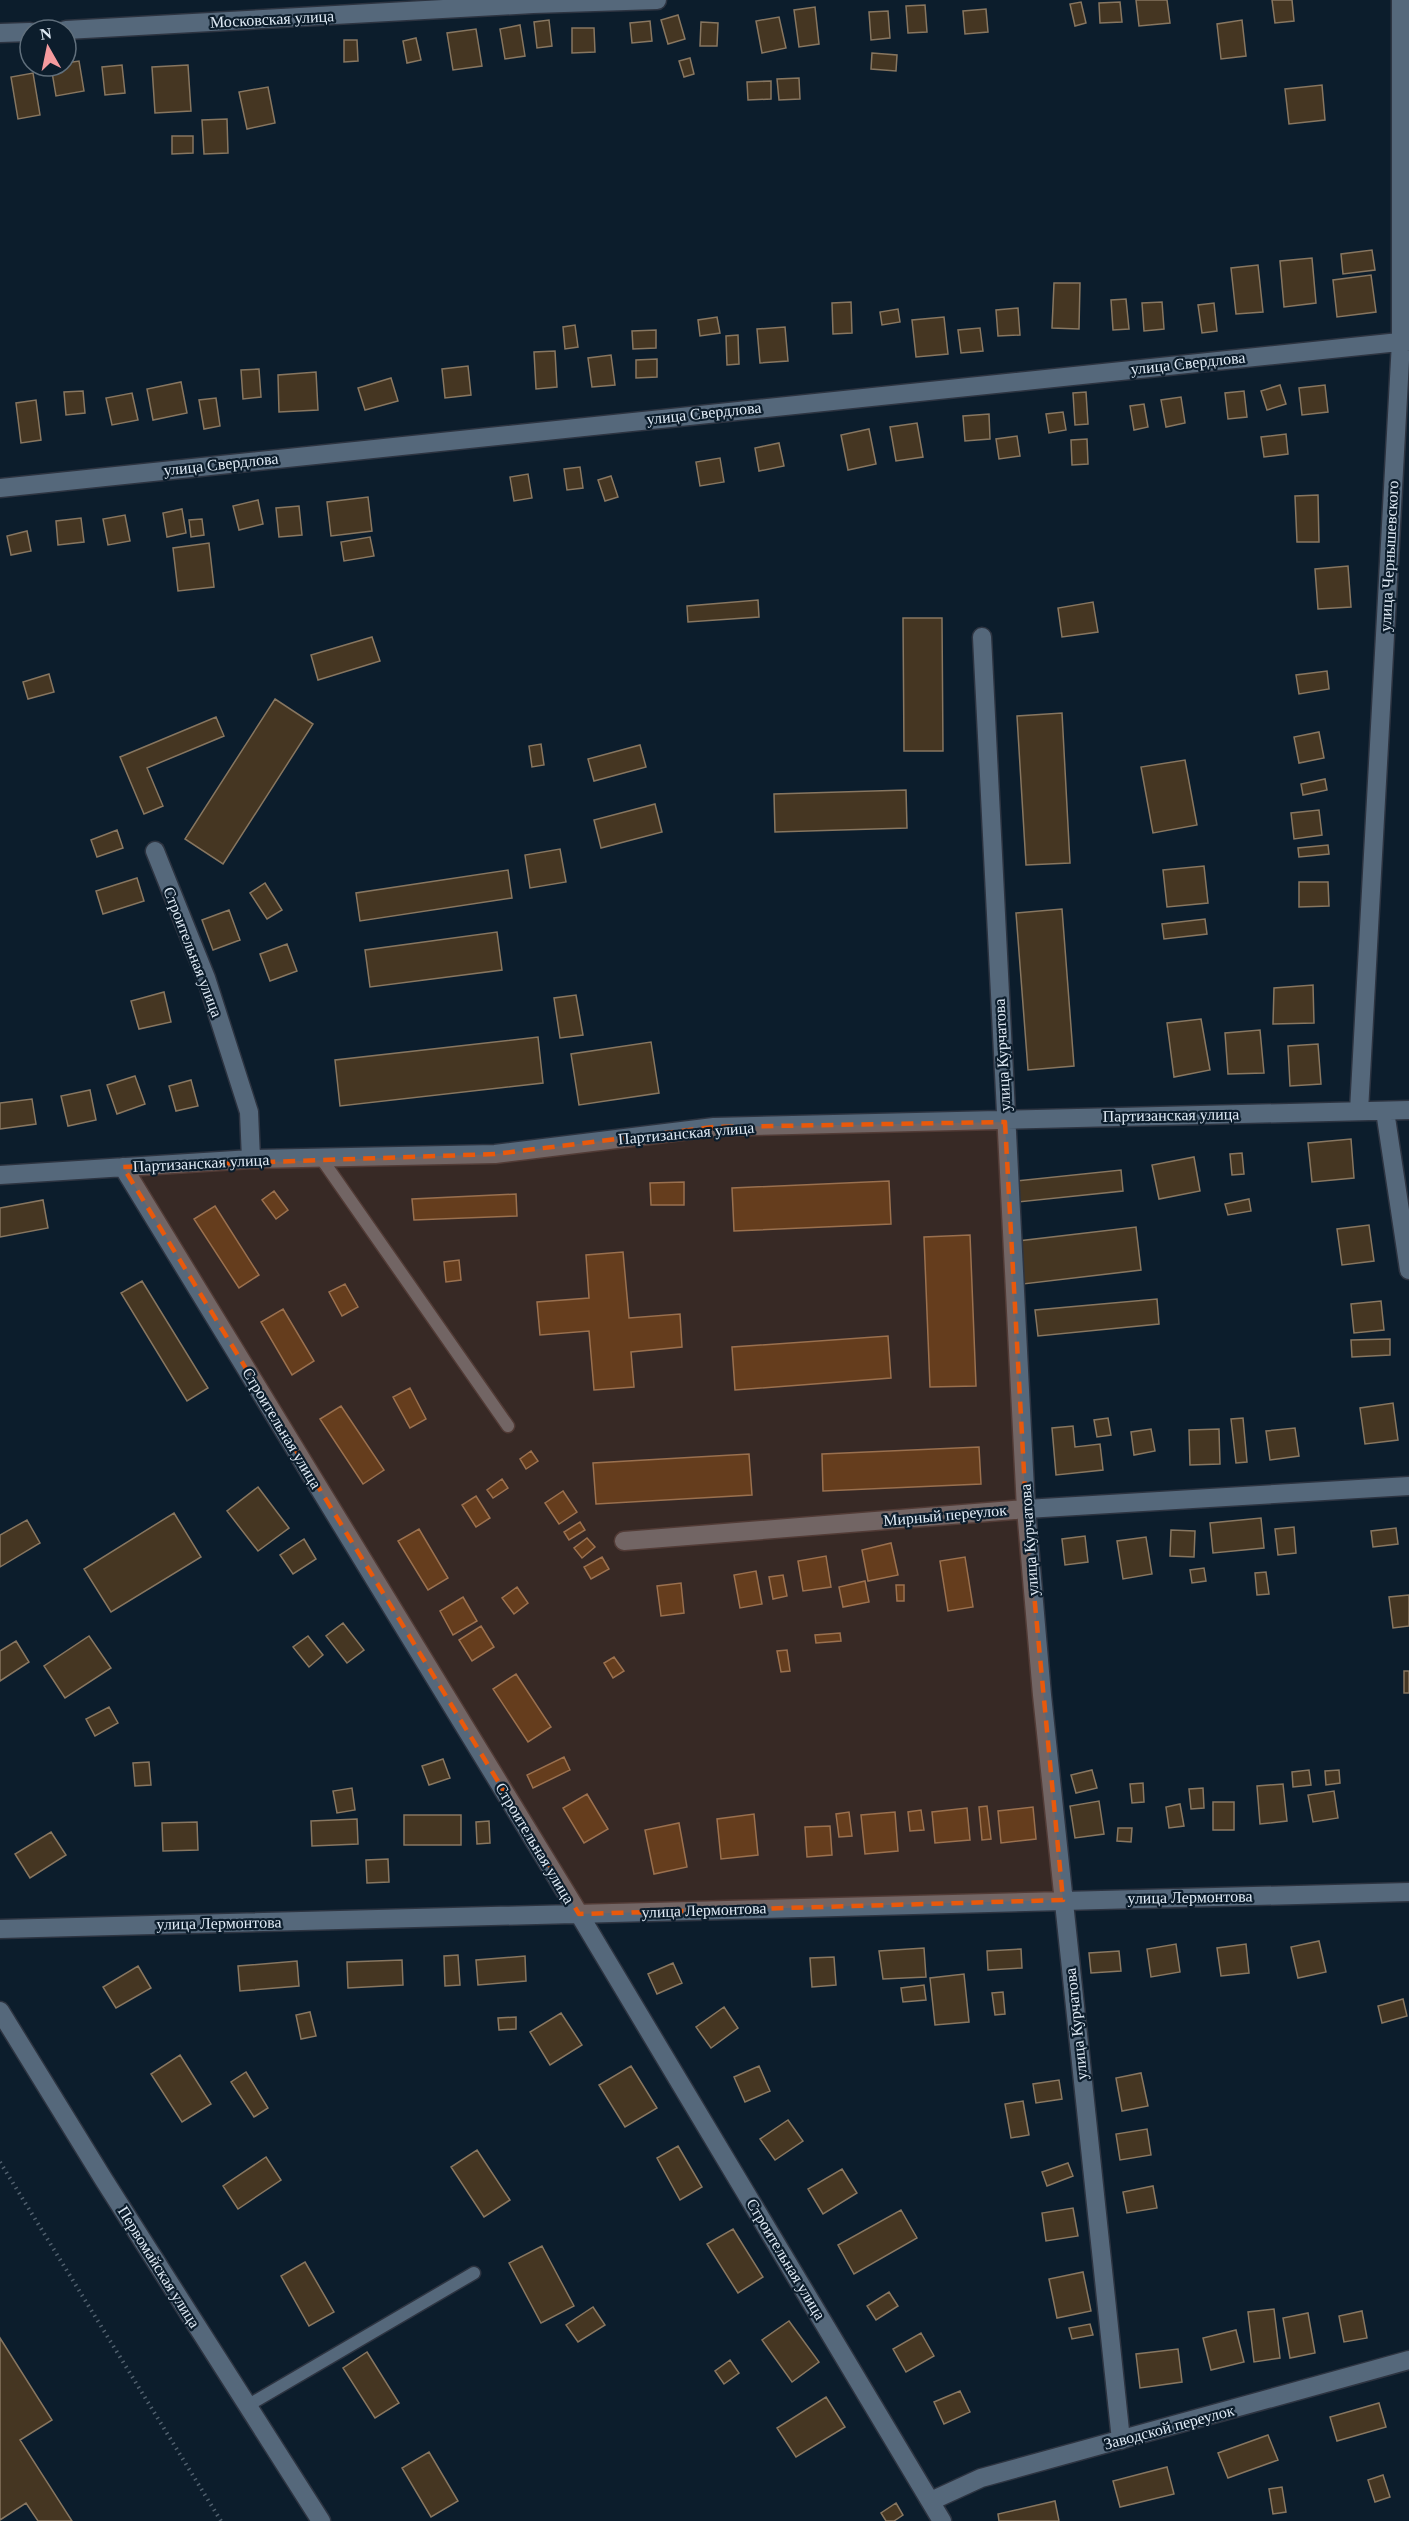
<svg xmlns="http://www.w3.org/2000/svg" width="1409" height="2521" font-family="Georgia,serif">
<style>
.building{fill:#453622;stroke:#877660;stroke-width:1.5}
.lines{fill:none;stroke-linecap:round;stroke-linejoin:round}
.lane-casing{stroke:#2d3441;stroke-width:15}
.street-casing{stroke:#2d3441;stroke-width:21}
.secondary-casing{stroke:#2d3441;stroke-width:21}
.path{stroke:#51606e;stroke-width:4;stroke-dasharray:1.5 4.5;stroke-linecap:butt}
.lane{stroke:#55687b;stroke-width:12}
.street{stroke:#55687b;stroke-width:18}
.secondary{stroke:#55687b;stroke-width:18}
.marked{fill:#e8590c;fill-opacity:0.2;stroke:#e8590c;stroke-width:4.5;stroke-dasharray:12 8;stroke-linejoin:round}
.labels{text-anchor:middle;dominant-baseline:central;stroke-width:4.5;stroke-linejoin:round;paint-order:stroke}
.street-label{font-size:16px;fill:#dfeaf5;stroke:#0c1d2c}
</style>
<rect width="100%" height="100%" fill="#0c1d2c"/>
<path class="building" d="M1136 0H1167L1170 23 1139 26Z
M1272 0H1292L1294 21 1275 23Z
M1081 2 1086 23 1075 26 1070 4Z
M1120 2 1122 22 1100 23 1099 3Z
M925 5 927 32 908 33 906 6Z
M815 7 819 44 799 47 794 10Z
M986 9 988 32 965 34 963 11Z
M888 11 890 38 871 40 869 12Z
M678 15 685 39 668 44 661 20Z
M779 17 786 48 762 53 756 21Z
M549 20 552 46 537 48 534 22Z
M1242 20 1246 56 1221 59 1217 24Z
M650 21 652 41 632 43 630 23Z
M701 22 718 23 717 46H700Z
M520 25 525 56 505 59 500 29Z
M572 28H594L595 52 572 53Z
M476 29 482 66 453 70 447 33Z
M416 38 421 60 407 63 403 41Z
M344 40H357L358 61 344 62Z
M872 53 897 55 896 71 871 69Z
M690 58 694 74 684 77 679 61Z
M79 61 84 91 56 96 51 66H66V63Z
M122 65 125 93 105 95 102 67Z
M188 65 191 111 155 113 152 67Z
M33 73 40 115 18 119 11 77Z
M799 78 800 99 779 100 777 79Z
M771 81V99L748 100 747 82Z
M1322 85 1325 120 1289 124 1285 89Z
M268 87 275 123 247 129 239 92Z
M227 119 228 153 204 154 202 120Z
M172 136H193V153L172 154Z
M1372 250 1375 270 1343 274 1341 254Z
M1312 258 1316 303 1284 307 1280 261Z
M1258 265 1263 312 1236 314 1231 268Z
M1371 275 1376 312 1337 317 1333 280Z
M1054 283H1080L1079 329 1052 328Z
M1126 299 1129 329 1113 330 1111 300Z
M851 302 852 333 833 334 832 303Z
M1162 302 1164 329 1144 331 1142 303Z
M1214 303 1217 331 1202 333 1198 305Z
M1018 308 1020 335 998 336 996 310Z
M898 309 900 322 882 325 880 312Z
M717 317 720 333 700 336 698 320Z
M944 317 948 354 916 357 912 320Z
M575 325 578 347 565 349 563 327Z
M785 327 788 361 760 363 757 329Z
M980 328 983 351 961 353 958 330Z
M656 330V348L633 349 632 331Z
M738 335 739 364 727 365 726 336Z
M555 351 557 387 536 389 534 352Z
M611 355 615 385 592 387 588 358Z
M657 359V377L636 378V360Z
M468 366 471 395 445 398 442 369Z
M259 369 261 397 243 399 241 370Z
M316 372 318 410 279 412 278 375Z
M391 378 398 401 365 410 358 388Z
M181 382 187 413 153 420 147 389Z
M1280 385 1286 404 1267 410 1261 391Z
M1325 385 1328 412 1302 415 1299 388Z
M83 391 85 413 66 415 64 392Z
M1244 391 1247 417 1228 419 1225 393Z
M1086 392 1088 424 1075 425 1073 393Z
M132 393 138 420 112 425 106 398Z
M1181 397 1185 423 1166 427 1161 400Z
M216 398 220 426 204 429 199 400Z
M36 400 41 440 21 443 16 403Z
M1144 404 1148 427 1134 430 1130 406Z
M1063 412 1066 430 1049 433 1046 414Z
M989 414 990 439 965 441 963 416Z
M917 423 923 457 896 461 890 427Z
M869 429 876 464 848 470 841 435Z
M1286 434 1288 454 1264 457 1261 437Z
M1017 436 1020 456 999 459 996 439Z
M1087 439 1088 464 1072 465 1071 440Z
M779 443 784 466 759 471 755 448Z
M720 458 724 482 700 486 696 462Z
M580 467 583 488 567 490 564 469Z
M528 474 532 498 514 501 510 477Z
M611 476 618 497 605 501 598 480Z
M1318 495 1319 542H1297L1295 496Z
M368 497 372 531 331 536 327 502Z
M258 500 263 524 239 530 233 506Z
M299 506 302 535 279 537 276 508Z
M182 509 186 533 167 537 163 513Z
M125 515 130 541 108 545 103 519Z
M81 518 84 542 58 545 56 521Z
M202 519 204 535 191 537 189 520Z
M27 531 31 551 11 555 7 536Z
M370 537 374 556 344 561 341 542Z
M209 543 214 587 178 591 173 548Z
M1348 566 1351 607 1318 609 1315 569Z
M758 600 759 617 688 622 687 606Z
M1093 602 1098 632 1062 637 1058 608Z
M903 618H942L943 751H904Z
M372 637 380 661 318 680 311 655Z
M1327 671 1329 689 1299 694 1296 675Z
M49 674 54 692 28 699 23 682Z
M275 699 313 724 223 864 185 839Z
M1062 713 1070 863 1026 865 1017 716Z
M216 717 224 736 147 768 163 806 144 814 120 757Z
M1319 732 1324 758 1299 763 1294 737Z
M541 744 544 765 532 767 529 746Z
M640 745 646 767 594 781 588 759Z
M1185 760 1197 825 1153 833 1141 767Z
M1325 779 1327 790 1303 795 1301 784Z
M906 790 907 828 775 832 774 794Z
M655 804 662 832 601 848 594 820Z
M1319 810 1322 835 1294 839 1291 813Z
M117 830 123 848 97 857 91 840Z
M1328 845 1329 854 1299 857 1298 848Z
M560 849 566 882 530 888 525 855Z
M1204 866 1208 903 1167 907 1163 870Z
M508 870 512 898 360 921 356 893Z
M137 878 144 901 103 914 96 891Z
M1299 882H1328L1329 906 1299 907Z
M265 883 282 910 267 919 250 893Z
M1062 909 1074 1066 1028 1070 1016 913Z
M229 910 240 940 213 950 202 920Z
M1205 919 1207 934 1164 939 1162 924Z
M497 932 502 970 370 987 365 950Z
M287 944 297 971 270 981 260 954Z
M1313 985 1314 1023 1273 1024 1274 988Z
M164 992 171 1022 139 1029 131 1001Z
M576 995 583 1035 560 1038 554 998Z
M1201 1019 1210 1070 1174 1077 1167 1023Z
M1260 1030 1264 1073 1228 1074 1225 1033Z
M538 1037 543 1083 340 1106 335 1060Z
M651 1042 659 1093 579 1105 571 1054Z
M1318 1044 1321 1084 1290 1086 1288 1046Z
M135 1076 145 1104 117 1114 107 1085Z
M191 1080 198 1106 176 1111 169 1086Z
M90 1090 96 1120 68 1126 61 1096Z
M32 1099 36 1124 0 1129V1103Z
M1351 1139 1354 1178 1312 1182 1308 1143Z
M1242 1153 1244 1174 1232 1175 1230 1154Z
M1194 1157 1200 1191 1159 1199 1152 1165Z
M1121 1170 1123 1191 1018 1202 1016 1181Z
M889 1181 891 1224 734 1231 732 1188Z
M684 1182V1205H651L650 1183Z
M274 1191 288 1210 276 1219 262 1200Z
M516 1194 517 1216 414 1220 412 1199Z
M1249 1199 1251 1211 1228 1215 1225 1204Z
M43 1200 48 1228 0 1237V1208Z
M215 1206 259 1275 239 1288 194 1219Z
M1369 1225 1374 1261 1342 1265 1337 1229Z
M1136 1227 1141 1270 1023 1284 1018 1241Z
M970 1235 976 1386 930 1387 924 1237Z
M623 1252 629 1318 680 1314 682 1347 631 1352 634 1387 594 1390 589 1331 540 1335 537 1302 589 1298 586 1255Z
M459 1260 461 1280 446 1282 444 1262Z
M142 1281 208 1388 187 1401 121 1293Z
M345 1284 358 1307 342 1316 329 1292Z
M1157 1299 1159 1324 1038 1336 1035 1310Z
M1381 1301 1384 1330 1354 1333 1351 1304Z
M283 1309 314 1361 292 1375 261 1322Z
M888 1336 891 1378 735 1390 732 1347Z
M1390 1339V1355L1352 1357 1351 1340Z
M410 1388 426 1419 410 1428 393 1397Z
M1393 1403 1398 1440 1365 1444 1360 1408Z
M341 1406 384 1470 363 1484 320 1419Z
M1108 1418 1111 1435 1097 1437 1094 1420Z
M1243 1418 1247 1462 1236 1463 1231 1419Z
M1073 1426 1075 1447 1100 1444 1103 1470 1056 1475 1052 1428Z
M1295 1428 1299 1456 1270 1460 1266 1431Z
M1151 1429 1155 1451 1134 1455 1131 1432Z
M1219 1429 1220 1464 1190 1465 1189 1430Z
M979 1447 981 1484 823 1491 822 1454Z
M531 1451 538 1461 526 1469 520 1459Z
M749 1454 752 1495 596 1504 593 1463Z
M502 1479 508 1488 493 1498 487 1490Z
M258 1487 289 1528 258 1551 227 1511Z
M563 1491 577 1512 559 1524 545 1503Z
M476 1496 490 1518 476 1527 462 1505Z
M174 1513 201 1557 111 1612 84 1569Z
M1261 1518 1264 1548 1213 1553 1210 1523Z
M27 1520 40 1543 0 1567V1535Z
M580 1522 585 1530 569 1540 564 1532Z
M1294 1527 1296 1553 1278 1555 1275 1529Z
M1396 1528 1398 1544 1373 1547 1371 1531Z
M419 1529 448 1578 428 1590 398 1541Z
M1171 1530 1195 1531 1194 1557 1170 1556Z
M1085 1536 1088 1562 1065 1565 1062 1539Z
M1146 1537 1152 1574 1123 1579 1117 1541Z
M587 1538 595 1547 582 1558 574 1548Z
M304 1539 316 1559 293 1574 280 1555Z
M891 1543 898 1575 868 1581 862 1550Z
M826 1556 831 1587 803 1591 798 1561Z
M602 1557 609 1569 591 1579 584 1567Z
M965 1557 973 1607 948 1611 940 1561Z
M1204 1568 1206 1581 1192 1583 1190 1570Z
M756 1571 762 1604 740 1608 734 1575Z
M1266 1572 1269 1594 1257 1595 1255 1573Z
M783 1575 787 1596 773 1599 769 1577Z
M865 1581 869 1602 843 1607 839 1587Z
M681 1583 684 1613 661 1616 657 1586Z
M896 1585H904V1601H897Z
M517 1587 528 1603 514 1614 502 1598Z
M1409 1595V1626L1393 1628 1389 1597Z
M463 1597 477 1621 453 1635 440 1611Z
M343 1623 364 1650 347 1663 326 1636Z
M481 1626 494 1647 472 1661 459 1640Z
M840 1633 841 1641 816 1643 815 1635Z
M89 1636 111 1668 65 1698 44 1666Z
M308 1636 323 1655 309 1667 293 1647Z
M16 1641 29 1662 0 1681V1651Z
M787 1650 790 1671 781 1672 777 1651Z
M614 1657 624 1671 613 1678 604 1663Z
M1404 1671H1409V1693H1404Z
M516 1674 551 1727 528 1742 493 1689Z
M109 1707 118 1723 95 1736 86 1719Z
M564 1757 570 1770 533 1788 527 1775Z
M443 1759 450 1778 429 1785 422 1766Z
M149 1762 151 1785 135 1786 133 1763Z
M1092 1770 1097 1788 1076 1793 1071 1775Z
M1309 1770 1311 1785 1293 1787 1292 1772Z
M1339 1770 1340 1783 1326 1785 1325 1771Z
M1143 1783 1144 1802 1132 1803 1130 1784Z
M1283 1784 1287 1821 1260 1824 1257 1786Z
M352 1788 355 1810 337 1813 333 1791Z
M1203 1788 1204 1808 1191 1809 1189 1789Z
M1334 1791 1338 1818 1313 1822 1308 1795Z
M587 1794 608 1829 584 1843 563 1808Z
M1099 1801 1104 1834 1075 1838 1070 1806Z
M1213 1802H1234V1830H1213Z
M1180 1804 1184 1826 1169 1828 1166 1807Z
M987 1806 991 1839 982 1840 979 1807Z
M1033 1807 1036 1839 1001 1843 998 1811Z
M967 1808 970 1840 935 1843 932 1812Z
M921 1810 924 1830 910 1831 908 1812Z
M849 1812 852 1836 839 1837 836 1814Z
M895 1812 898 1851 865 1854 861 1815Z
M754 1814 758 1855 721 1859 717 1819Z
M404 1815H461V1845H404Z
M357 1819 358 1844 312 1846 311 1821Z
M489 1821 490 1843 477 1844 476 1822Z
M197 1822 198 1850 163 1851 162 1823Z
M679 1823 687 1867 654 1874 645 1830Z
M830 1826 832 1855 807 1857 805 1827Z
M1118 1828H1132L1131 1842 1117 1841Z
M51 1832 66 1855 30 1878 15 1854Z
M388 1859 389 1882 367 1883 366 1860Z
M1319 1941 1326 1972 1298 1978 1291 1947Z
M1176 1944 1180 1972 1151 1977 1147 1949Z
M1246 1944 1249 1973 1221 1976 1217 1948Z
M924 1948 926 1977 883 1979 879 1951Z
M1021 1949 1022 1968 988 1970 987 1951Z
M1119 1951 1121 1971 1091 1973 1089 1953Z
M458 1955 460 1985 445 1986 444 1956Z
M525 1956 526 1981 478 1985 476 1960Z
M834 1957 836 1985 812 1987 810 1958Z
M402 1960 403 1985 348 1988 347 1962Z
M297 1961 299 1986 240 1991 238 1966Z
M673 1963 682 1983 657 1994 648 1974Z
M138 1966 151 1988 116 2008 103 1987Z
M964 1974 969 2022 935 2025 930 1978Z
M924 1985 926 2000 903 2002 901 1988Z
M1003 1992 1005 2014 995 2015 992 1993Z
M1403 1999 1407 2016 1382 2023 1378 2006Z
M724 2007 738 2028 711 2048 696 2027Z
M310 2012 316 2036 301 2039 296 2015Z
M561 2013 582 2045 550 2065 530 2032Z
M516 2017V2029L499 2030 498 2018Z
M180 2055 211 2104 182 2122 151 2074Z
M631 2066 657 2108 625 2127 599 2085Z
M759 2066 770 2091 745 2102 734 2077Z
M246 2072 268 2108 254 2117 231 2082Z
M1141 2073 1148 2106 1122 2111 1116 2078Z
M1059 2080 1062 2099 1036 2103 1033 2084Z
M1023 2101 1029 2135 1011 2138 1005 2104Z
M788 2120 803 2141 775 2160 760 2139Z
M1147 2129 1151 2155 1120 2160 1116 2134Z
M678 2146 702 2187 680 2200 657 2158Z
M477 2150 510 2200 484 2217 451 2167Z
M266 2157 281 2180 238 2209 223 2186Z
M1068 2163 1073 2176 1047 2186 1042 2172Z
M842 2169 857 2193 823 2214 808 2189Z
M1153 2186 1157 2208 1127 2213 1123 2192Z
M1073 2208 1078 2236 1046 2241 1042 2213Z
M901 2210 917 2238 854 2274 838 2245Z
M733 2229 763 2277 738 2293 707 2244Z
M542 2246 574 2306 541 2323 509 2263Z
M305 2262 334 2312 309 2326 281 2276Z
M1083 2272 1091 2311 1057 2318 1049 2279Z
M889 2292 898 2306 876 2320 867 2306Z
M593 2307 605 2325 578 2342 566 2325Z
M1274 2309 1280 2358 1254 2362 1248 2312Z
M1362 2311 1367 2338 1344 2342 1339 2316Z
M1308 2313 1315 2353 1290 2358 1283 2318Z
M789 2321 819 2362 792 2382 762 2340Z
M1090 2324 1093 2335 1072 2339 1069 2328Z
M1236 2330 1244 2362 1211 2370 1203 2338Z
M921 2333 934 2356 906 2372 893 2349Z
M0 2338 52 2420 20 2440 72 2521H38L26 2503 0 2520Z
M1178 2349 1182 2382 1140 2388 1136 2354Z
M367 2352 399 2403 375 2418 343 2368Z
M730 2360 739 2373 724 2384 715 2371Z
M960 2391 970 2412 944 2424 934 2402Z
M826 2397 845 2427 796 2457 777 2428Z
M1379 2403 1386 2427 1337 2441 1330 2417Z
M1268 2435 1278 2460 1228 2478 1218 2453Z
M429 2452 458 2501 431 2517 402 2468Z
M1167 2467 1174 2494 1120 2507 1113 2481Z
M1383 2475 1390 2497 1375 2502 1368 2480Z
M1282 2487 1286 2512 1273 2514 1269 2489Z
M1055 2501 1059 2521H999L998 2514Z
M896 2503 903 2515 894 2521H886L881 2513Z"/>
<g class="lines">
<defs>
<path id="lane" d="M321 1158 508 1426
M247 2406 474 2273"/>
<path id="street" d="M0 488 1409 341
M982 637 1026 1509 1042 1695 1121 2440
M155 851 206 978 249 1112 251 1159
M1359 1111 1401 342V0
M1385 1111 1409 1270
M123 1167 579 1914 942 2521
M0 1175 251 1159 495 1154 714 1127 1409 1110
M624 1541 1026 1509 1409 1486
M0 1929 1409 1892
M931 2501 981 2478 1409 2360"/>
<path id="secondary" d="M66 30 533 4 657 0
M0 33 30 32
M0 2011 104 2180 321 2521"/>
</defs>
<use href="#lane" class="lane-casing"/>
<use href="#street" class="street-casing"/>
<use href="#secondary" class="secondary-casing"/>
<path class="path" d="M0 2162 221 2521"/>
<use href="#lane" class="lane"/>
<use href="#street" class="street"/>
<use href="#secondary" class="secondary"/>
</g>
<path class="marked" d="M1005 1122 1026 1509 1063 1900 579 1914 123 1167 495 1154 714 1127Z"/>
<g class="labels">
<g class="street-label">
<text transform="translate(272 19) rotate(-3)">Московская улица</text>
<text transform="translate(1188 363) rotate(-6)">улица Свердлова</text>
<text transform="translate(704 413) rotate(-6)">улица Свердлова</text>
<text transform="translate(221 464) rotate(-6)">улица Свердлова</text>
<text transform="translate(1389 556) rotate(-87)">улица Чернышевского</text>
<text transform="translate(193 952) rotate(69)">Строительная улица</text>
<text transform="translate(1002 1055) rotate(-93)">улица Курчатова</text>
<text transform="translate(1171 1115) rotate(-1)">Партизанская улица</text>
<text transform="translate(686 1133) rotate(-5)">Партизанская улица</text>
<text transform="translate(201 1163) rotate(-3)">Партизанская улица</text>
<text transform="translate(282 1428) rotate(59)">Строительная улица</text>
<text transform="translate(945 1515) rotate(-5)">Мирный переулок</text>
<text transform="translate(1029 1540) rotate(-94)">улица Курчатова</text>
<text transform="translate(535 1843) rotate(59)">Строительная улица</text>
<text transform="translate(1190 1897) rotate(-1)">улица Лермонтова</text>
<text transform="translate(704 1910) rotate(-2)">улица Лермонтова</text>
<text transform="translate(219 1923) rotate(-1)">улица Лермонтова</text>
<text transform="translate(1076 2024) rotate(-96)">улица Курчатова</text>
<text transform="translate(786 2259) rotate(59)">Строительная улица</text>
<text transform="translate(159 2267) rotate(58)">Первомайская улица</text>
<text transform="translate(1169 2427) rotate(-15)">Заводской переулок</text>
</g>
</g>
<g transform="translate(48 48) rotate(351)"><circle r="28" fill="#0c1d2c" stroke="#606f7c" stroke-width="1.5"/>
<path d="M0-4.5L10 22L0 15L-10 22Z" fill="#f59b9f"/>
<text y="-9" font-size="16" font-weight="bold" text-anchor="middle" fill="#dfeaf5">N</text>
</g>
</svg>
